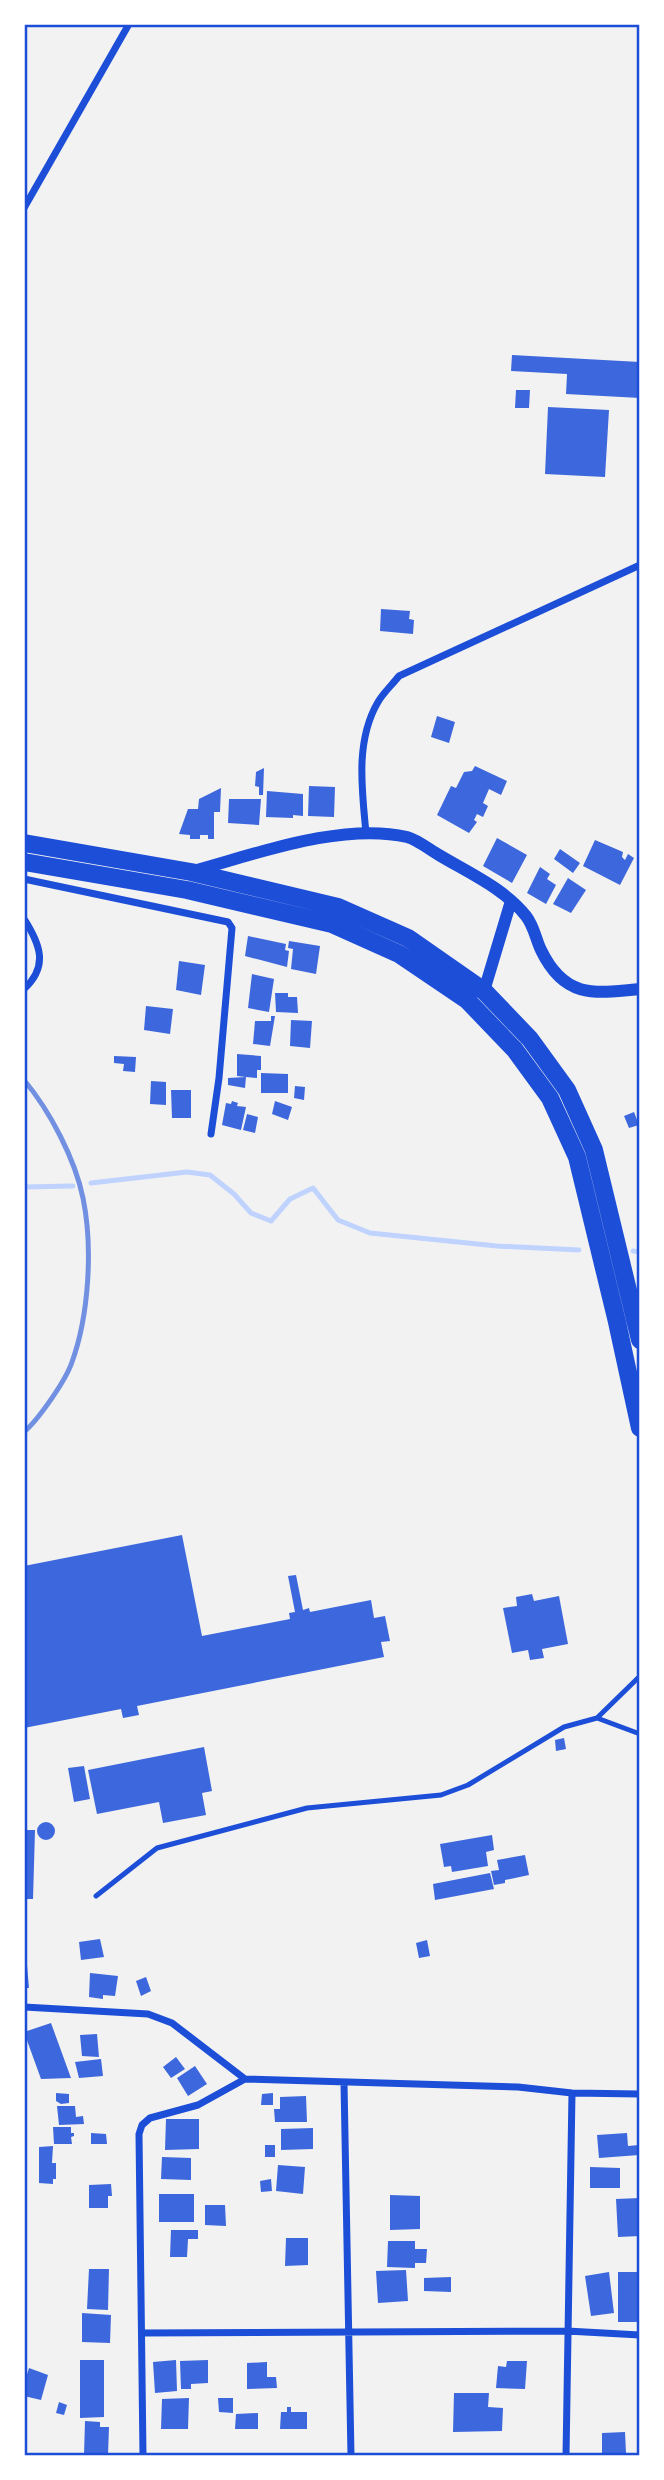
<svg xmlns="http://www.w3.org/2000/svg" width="664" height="2480" font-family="'Space Grotesk',sans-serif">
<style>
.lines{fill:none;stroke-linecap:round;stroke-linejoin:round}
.stream{stroke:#bfd3fe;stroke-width:5}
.building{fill:#3d67dc}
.service{stroke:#1d4ed8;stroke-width:5}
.minor{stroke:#1d4ed8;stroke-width:7}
.tertiary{stroke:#1d4ed8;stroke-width:12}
.trunk{stroke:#1d4ed8;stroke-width:18}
.rail{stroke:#7290e2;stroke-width:5}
.neatline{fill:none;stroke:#1d4ed8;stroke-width:2.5}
</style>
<rect width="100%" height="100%" fill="#f2f2f2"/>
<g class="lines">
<path class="stream" d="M91 1183 187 1172 210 1175 234 1194 251 1213 271 1221 290 1199 313 1188 338 1220 370 1233 497 1246 579 1250
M24 1187 73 1186
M633 1251 640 1252"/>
</g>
<path class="building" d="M512 355 640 362V398L566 394 567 374 511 371Z
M516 390H530L529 408H515Z
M548 407 609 410 605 477 545 474Z
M381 609 410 611 409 619 414 620 413 634 380 631Z
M437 716 455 722 449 743 431 737Z
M475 766 507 781 501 795 489 789 483 803 488 806 483 817 477 814 474 820 477 822 469 833 437 815 451 786 456 788 464 772 472 771Z
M264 768 263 795H259V787L255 786 256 772Z
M309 786 335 787 334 817 308 816Z
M221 788 220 812H214V839H208V835H200V839H190V835L179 834 188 809H198L199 799Z
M267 791 303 794V816L293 815V818L266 817Z
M229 799H261L259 825 228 823Z
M497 838 527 855 512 883 483 866Z
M595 840 623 852 622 857 625 860 628 854 634 858 620 885 583 866Z
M560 849 580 863 573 873 554 859Z
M540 867 550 874 547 879 556 885 546 904 527 893Z
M568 878 586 890 571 913 553 904Z
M248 936 286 944 285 950 289 951 287 967 245 956Z
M289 941 320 946 316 974 291 969 293 949 288 948Z
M179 961 205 965 201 995 176 990Z
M252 974 274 979 269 1012 248 1008Z
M275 993H288V997H297L298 1013 276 1012Z
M146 1006 173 1009 170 1034 144 1030Z
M271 1016H275L270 1046 253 1044 255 1021H271Z
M291 1020 312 1021 310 1048 290 1046Z
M237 1054 261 1056V1070H257V1078L246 1077 245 1088 228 1085V1078L246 1077 237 1076Z
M114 1056 136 1057 135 1072 123 1071 124 1064 114 1063Z
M261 1073 288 1074V1093H261Z
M151 1081 166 1082V1105L150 1104Z
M295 1086 305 1087 304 1100 294 1098Z
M171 1090H191V1118H172Z
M232 1101 238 1103 237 1106 246 1107 241 1130 222 1125 226 1103 231 1104Z
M275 1101 292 1107 288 1120 272 1114Z
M634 1112 639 1125 629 1128 624 1116Z
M247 1114 258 1117 255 1133 243 1130Z
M182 1535 202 1636 290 1619 289 1613 295 1612 288 1576 296 1575 303 1610 309 1608 310 1612 371 1600 374 1618 385 1616 390 1641 381 1642 384 1657 137 1706 139 1715 123 1718 121 1709 24 1728V1566Z
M532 1594 534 1601 559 1596 568 1644 542 1649 544 1658 530 1660 528 1650 512 1653 503 1608 517 1606 516 1597Z
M564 1738 566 1749 556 1751 555 1740Z
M204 1747 212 1791 202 1793 206 1815 163 1823 159 1802 97 1814 88 1770Z
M84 1766 90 1799 74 1802 68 1768Z
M37 1831a9 9 0 1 1 18 0a9 9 0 1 1-18 0Z
M24 1830H35L33 1899H24Z
M492 1835 494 1850 486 1852 488 1866 452 1872 451 1866 444 1867 440 1844Z
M525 1855 529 1875 505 1880V1883L494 1885 491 1871 499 1870 497 1860Z
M490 1873 494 1889 435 1900 433 1884Z
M100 1939 104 1957 81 1960 79 1942Z
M427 1940 430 1956 419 1958 416 1943Z
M24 1965H27L29 1988H24Z
M90 1973 118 1976 115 1996 103 1995V1999L89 1997Z
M146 1977 151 1991 141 1996 136 1981Z
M51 2023 71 2078 41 2079 24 2032Z
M97 2034 99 2057 82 2056 80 2035Z
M176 2057 185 2069 171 2078 163 2067Z
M101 2059 103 2076 79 2078 75 2062Z
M195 2066 207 2084 188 2096 177 2078Z
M56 2093 69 2094V2103L61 2104 56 2101Z
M273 2093V2105H261L262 2094Z
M306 2096 307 2122H275L274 2109H280V2097Z
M57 2106H75L76 2117 83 2116 84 2124 59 2125Z
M166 2119H199V2149L165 2150Z
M53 2127H71V2133H74V2136L71 2137 72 2144H54Z
M313 2128V2149L281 2150V2129Z
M91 2133 106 2134 107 2144H91Z
M627 2133 628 2146 639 2145V2155L599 2158 597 2135Z
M265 2145H275V2157H265Z
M53 2146 52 2163H56V2179H53V2184L39 2183V2147Z
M162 2157 191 2158V2180L161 2179Z
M278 2165 305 2167 303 2194 276 2191Z
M590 2167 620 2168V2188H590Z
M271 2179 272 2191 261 2192 260 2181Z
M111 2184 112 2196H108V2208H89V2185Z
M159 2194H194V2222H159Z
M390 2195 420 2196V2229L390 2230Z
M640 2198V2236L618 2237 616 2199Z
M205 2205H225L226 2226 205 2225Z
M171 2230H198V2239H188L187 2257H170Z
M286 2238H308V2265L285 2266Z
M388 2241H415V2249H427L426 2263H415V2268L387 2267Z
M89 2269H109L108 2310 87 2309Z
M406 2270 408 2301 378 2303 376 2271Z
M609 2272 614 2313 591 2316 585 2276Z
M618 2272H640V2322H618Z
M451 2277V2292L424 2291V2278Z
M82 2313 111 2315 110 2343 82 2342Z
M80 2360H104V2417L80 2418Z
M176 2360 177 2391 155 2393 153 2362Z
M208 2360V2383L191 2384V2389H181L180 2361Z
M507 2361H527L525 2389 496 2388 498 2366 506 2367Z
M267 2362V2377H276L277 2388 247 2389V2363Z
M29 2368 48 2375 41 2400 24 2396V2384Z
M454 2393H489L488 2407 503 2408 502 2431 453 2432Z
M189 2398 188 2429H161L162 2399Z
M218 2398H233V2413L219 2412Z
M59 2402 67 2405 64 2415 56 2413Z
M287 2407H291V2412H307V2429H280L281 2412H287Z
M258 2413V2429H235L236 2414Z
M85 2421 100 2422V2427H109L108 2455H84Z
M625 2432 626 2453 602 2455V2433Z"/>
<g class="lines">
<path class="service" d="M597 1718 640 1734
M96 1896 157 1848 307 1808 441 1795 468 1785 564 1727 597 1718 640 1676"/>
<path class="minor" d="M24 208 129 24
M366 833C362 790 355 741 378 702 383 693 392 685 399 676L640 565
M24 879 228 922 232 928 219 1078 211 1134
M24 919C40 944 49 966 24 989
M24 2007 148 2014 172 2023 245 2079 518 2087 572 2093 640 2094
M344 2083 351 2456
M142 2333 567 2331 640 2335
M143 2456 139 2134 142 2125 150 2118 198 2105 245 2079
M566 2456 572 2093"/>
<path class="tertiary" d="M193 871C256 854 342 822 407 837 418 840 430 850 439 855 469 873 505 889 526 916 534 926 536 940 541 950 564 998 593 994 640 989
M484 991 511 901"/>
<path class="trunk" d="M24 843 191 872 338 907 408 938 484 991 530 1039 567 1090 594 1150 640 1340
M24 862 187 890 332 924 399 954 467 1000 515 1050 550 1098 577 1157 617 1322 640 1428"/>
<path class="rail" d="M24 1080C50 1111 75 1159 83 1198 93 1247 89 1315 72 1362 66 1380 39 1419 24 1432"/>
</g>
<rect width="664" height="2480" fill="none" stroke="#ffffff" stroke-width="52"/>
<rect x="26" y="26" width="612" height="2428" class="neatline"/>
</svg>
